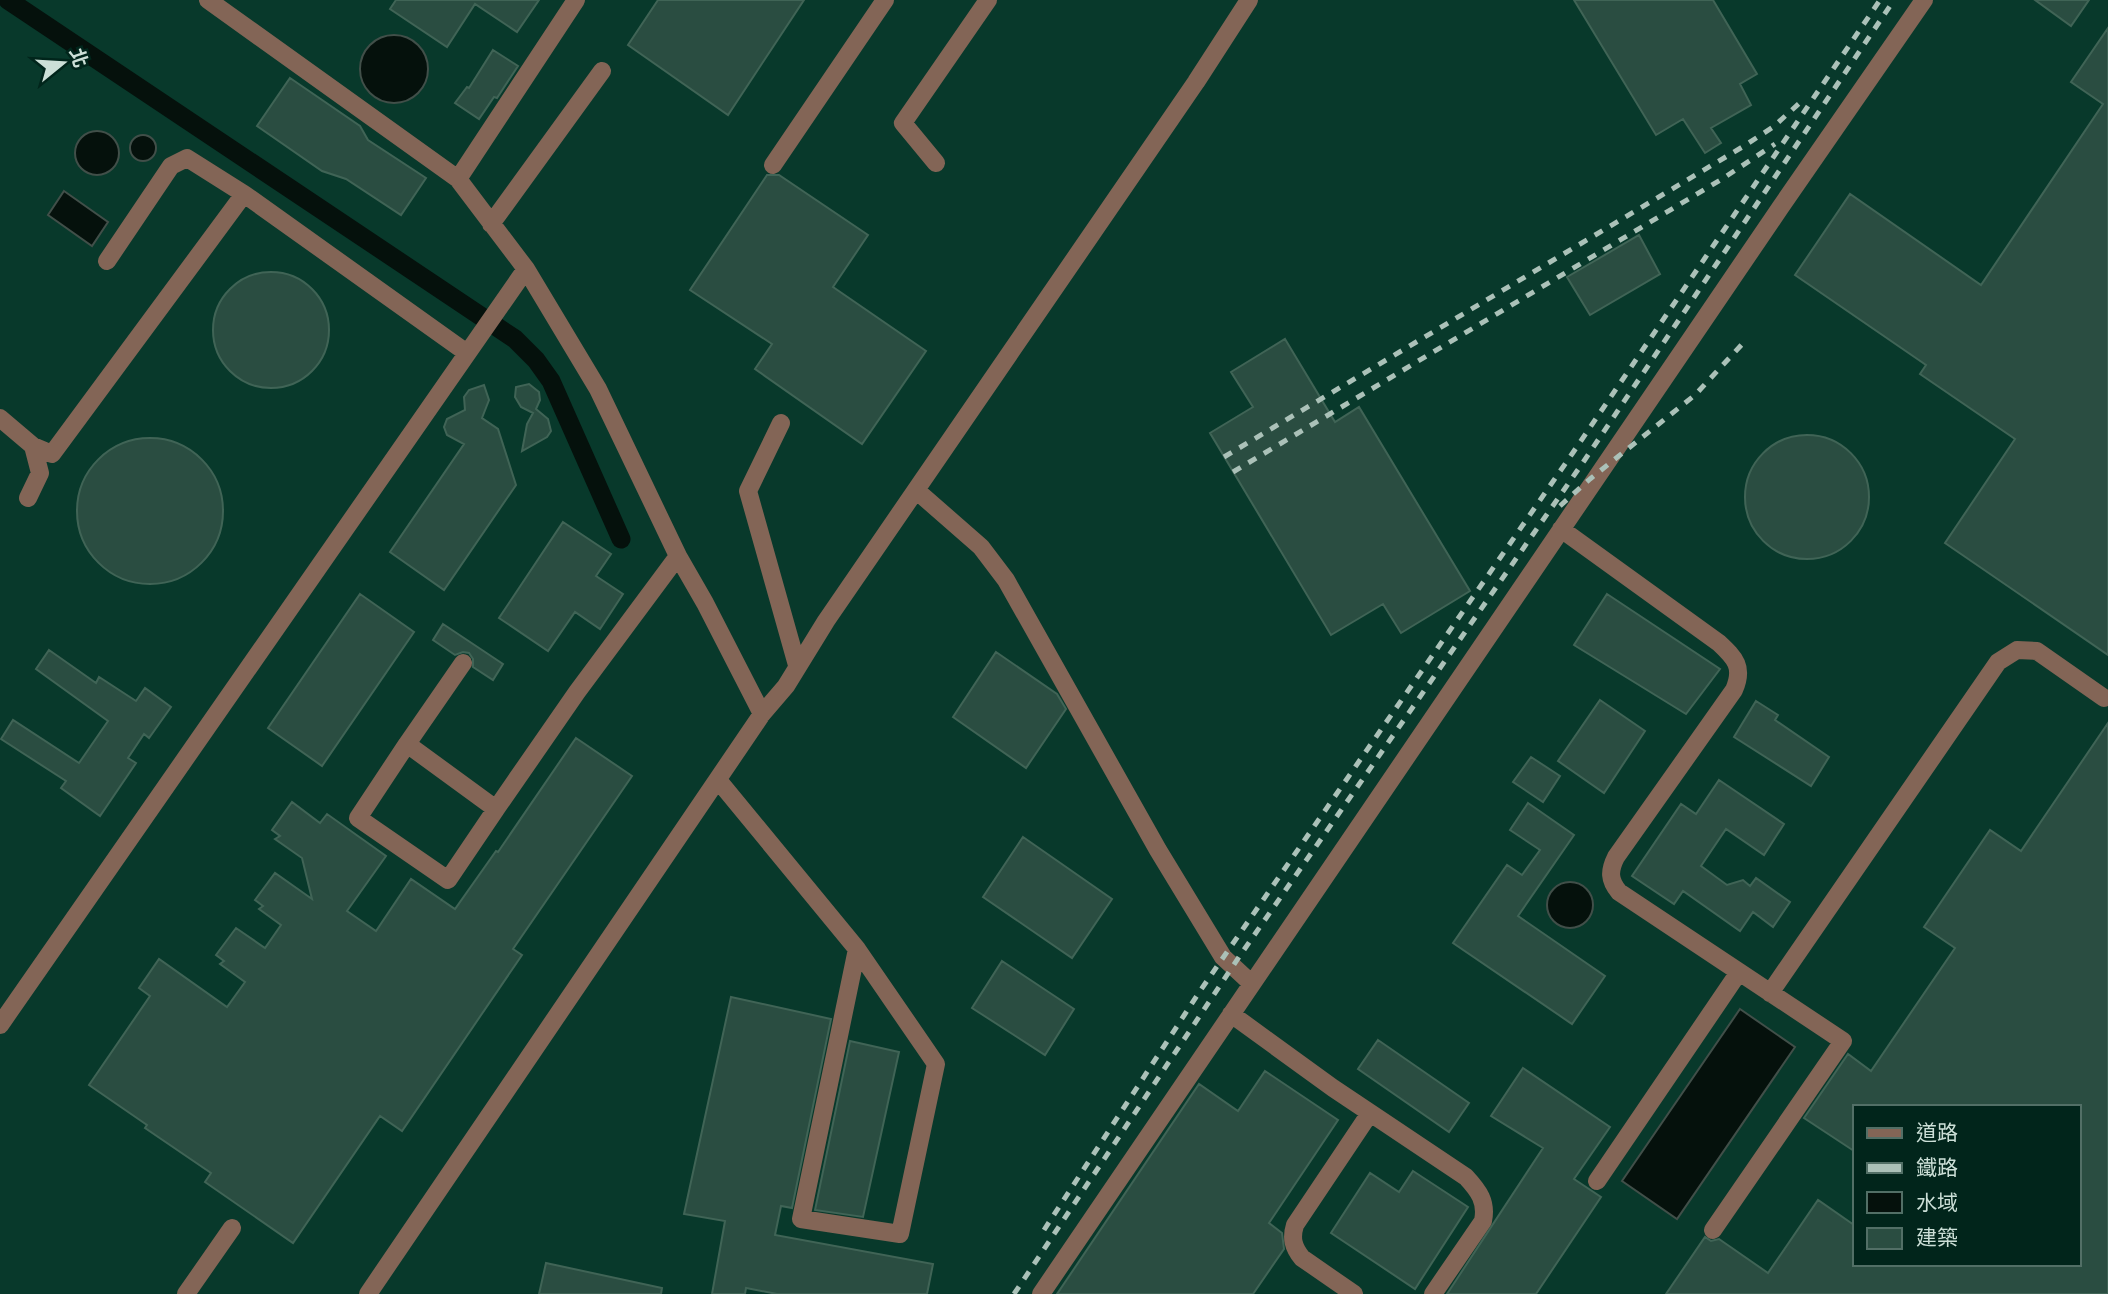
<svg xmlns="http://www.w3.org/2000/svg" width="2108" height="1294" font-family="Lato,'Noto Sans TC',sans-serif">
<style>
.built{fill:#08392b;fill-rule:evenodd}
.water{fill:#05110c;stroke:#414f49;stroke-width:2}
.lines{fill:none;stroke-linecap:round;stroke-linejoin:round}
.canal{stroke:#05110c;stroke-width:19}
.building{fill:#2a4d41;stroke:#406456;stroke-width:2}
.minor{stroke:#836556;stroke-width:18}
.rail{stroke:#abc1b8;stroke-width:5;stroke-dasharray:9 9;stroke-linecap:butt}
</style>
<rect width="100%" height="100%" fill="#0b2f24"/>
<path class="built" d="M0 0H2108V1294H0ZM1854 1107H2078V1264H1854Z"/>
<path class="water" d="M360 69a34 34 0 1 1 68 0a34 34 0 1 1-68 0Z
M75 153a22 22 0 1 1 44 0a22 22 0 1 1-44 0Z
M130 148a13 13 0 1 1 26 0a13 13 0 1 1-26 0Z
M64 191 108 222 92 246 48 215Z
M1547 905a23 23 0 1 1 46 0a23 23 0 1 1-46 0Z
M1740 1009 1795 1047 1677 1219 1622 1181Z"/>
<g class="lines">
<path class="canal" d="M8 0 515 339 536 360 551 381 621 539"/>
</g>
<path class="building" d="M396 0H539L517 32 475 4 447 47 390 9Z
M658 0H804L728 115 628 45Z
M1574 0H1713L1757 74 1740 84 1751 105 1711 128 1721 143 1705 153 1683 119 1656 135Z
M2035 0H2089L2071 26Z
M2108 28V655L1945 543 2015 439 1920 374 1926 365 1795 275 1850 194 1981 285 2103 104 2071 82Z
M493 50 518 66 497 98 494 97 479 119 455 103 467 87 469 88Z
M290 78 360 126 368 140 426 178 401 215 346 179 322 171 257 126Z
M767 175H779L868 235 833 287 926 351 862 444 755 369 772 344 690 290Z
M1639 235 1660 274 1590 315 1567 277Z
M213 330a58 58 0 1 1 116 0a58 58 0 1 1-116 0Z
M1285 339 1335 422 1359 407 1470 591 1401 633 1383 604 1331 635 1210 433 1253 407 1231 372Z
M529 384 539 392 540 400 536 409 548 419 551 431 547 437 522 451 527 424 533 413 521 407 515 397 516 387Z
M484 385 489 400 482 418 498 429 516 485 444 590 390 552 464 444 447 435 444 427 447 419 465 410 464 397 469 390Z
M1745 497a62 62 0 1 1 124 0a62 62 0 1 1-124 0Z
M77 511a73 73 0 1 1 146 0a73 73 0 1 1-146 0Z
M563 522 611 554 596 576 623 594 600 629 575 612 548 651 499 618Z
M360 594 414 632 322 766 268 728Z
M1607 594 1720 669 1686 714 1574 645Z
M443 624 503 664 493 680 473 667V659L469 653 463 652 455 655 433 640Z
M49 650 96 683 99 677 136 701 145 688 171 707 149 738 144 734 128 758 136 763 100 816 61 788 66 781 1 739 13 720 79 763 108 721 36 669Z
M996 652 1057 694 1066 709 1026 768 953 717Z
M1600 700 1645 731 1604 793 1558 761Z
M1756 701 1778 715 1775 720 1829 757 1811 786 1734 737Z
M2108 723V1294H1666L1705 1237 1711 1241 1719 1239 1768 1273 1818 1200 1854 1225V1264H2078V1107H1854V1151L1804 1118 1848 1054 1871 1071 1955 948 1924 927 1990 830 2021 851Z
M576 738 632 776 513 949 522 955 402 1131 380 1116 293 1243 205 1182 211 1173 145 1128 147 1125 89 1085 150 996 139 988 159 959 227 1007 245 982 220 964 224 961 216 955 236 928 265 948 281 925 259 909 263 906 255 900 275 873 312 899 302 858 275 839 280 836 272 830 292 802 320 823 327 814 386 856 347 911 376 931 411 879 455 909 496 851 498 852Z
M1531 757 1560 776 1543 802 1513 782Z
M1719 780 1784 824 1764 855 1726 829 1701 866 1727 885 1743 880 1750 886 1756 878 1790 902 1773 927 1753 912 1740 931 1683 891 1674 904 1632 876 1681 804 1696 814Z
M1528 803 1574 835 1518 916 1605 976 1572 1024 1453 943 1507 865 1522 875 1540 850 1510 830Z
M1023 837 1112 899 1072 958 983 897Z
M1002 961 1074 1009 1045 1055 972 1008Z
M731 997 831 1019 792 1208 781 1206 775 1235 933 1264 927 1294H777L746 1288 745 1294H712L725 1221 684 1214Z
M1378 1040 1469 1103 1449 1132 1358 1069Z
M850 1041 899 1052 863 1217 815 1210Z
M1523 1068 1610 1127 1574 1179 1601 1197 1536 1294H1447L1543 1148 1491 1116Z
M1265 1071 1338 1120 1269 1223 1282 1233 1284 1249 1253 1294H1057L1199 1084 1238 1111Z
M1413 1171 1468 1207 1415 1289 1331 1233 1370 1173 1399 1192Z
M546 1263 662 1288 661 1294H539Z"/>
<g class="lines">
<path class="minor" d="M208 0 458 179 576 0
M936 163 903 123 988 0
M773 165 885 0
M458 179 526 269 598 389 678 556 705 603 762 714
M491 224 602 71
M107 261 171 166 187 158 244 194
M0 418 33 446 40 473 28 498
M781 423 748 491 797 665
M33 446 52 454 244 194 467 353
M917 491 981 547 1006 580 1158 850 1223 957 1251 983
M1561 529 1719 643C1735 658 1744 667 1734 690L1616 857C1609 871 1609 880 1619 892L1843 1041 1713 1230
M463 663 407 744 496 809 577 692 678 556
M407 744 358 818 448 880 496 809
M718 780 857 949 936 1064 900 1234 801 1219 857 949
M1770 993 1998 662 2017 650 2037 651 2104 698
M1231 1014 1333 1088 1466 1177C1479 1191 1487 1202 1483 1221L1433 1294
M0 1025 526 269
M1597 1181 1739 972
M186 1294 232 1228
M368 1294 762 714 786 686 826 621 1196 82 1249 0
M1041 1294 1780 208 1924 0
M1354 1294 1302 1258C1293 1247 1291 1238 1295 1225L1370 1113"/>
<path class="rail" d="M1224 457 1744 146 1773 127 1803 100
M1233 472 1722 179 1775 144
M1560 506 1590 479 1695 395 1746 340
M1044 1230 1200 991 1572 454 1880 0
M1014 1294 1239 957 1584 461 1894 0"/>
</g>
<rect x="1853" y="1105" width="228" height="161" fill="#01251b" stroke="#526f66" stroke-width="2"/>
<rect x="1867" y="1128" width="35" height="10" fill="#836556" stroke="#526f66" stroke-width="2"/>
<text x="1916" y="1140" font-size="21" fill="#ccdfd7">道路</text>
<rect x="1867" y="1163" width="35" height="10" fill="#abc1b8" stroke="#526f66" stroke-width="2"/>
<text x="1916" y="1175" font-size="21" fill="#ccdfd7">鐵路</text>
<rect x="1867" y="1192" width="35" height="21" fill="#05110c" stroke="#526f66" stroke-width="2"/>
<text x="1916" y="1210" font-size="21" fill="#ccdfd7">水域</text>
<rect x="1867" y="1228" width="35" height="21" fill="#2a4d41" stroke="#526f66" stroke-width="2"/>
<text x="1916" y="1245" font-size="21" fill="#ccdfd7">建築</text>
<g transform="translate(63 63) rotate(72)" stroke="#01251b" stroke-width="5" paint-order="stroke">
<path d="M0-5L12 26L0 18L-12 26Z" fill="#ccdfd7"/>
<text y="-10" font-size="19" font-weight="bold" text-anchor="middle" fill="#ccdfd7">北</text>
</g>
</svg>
